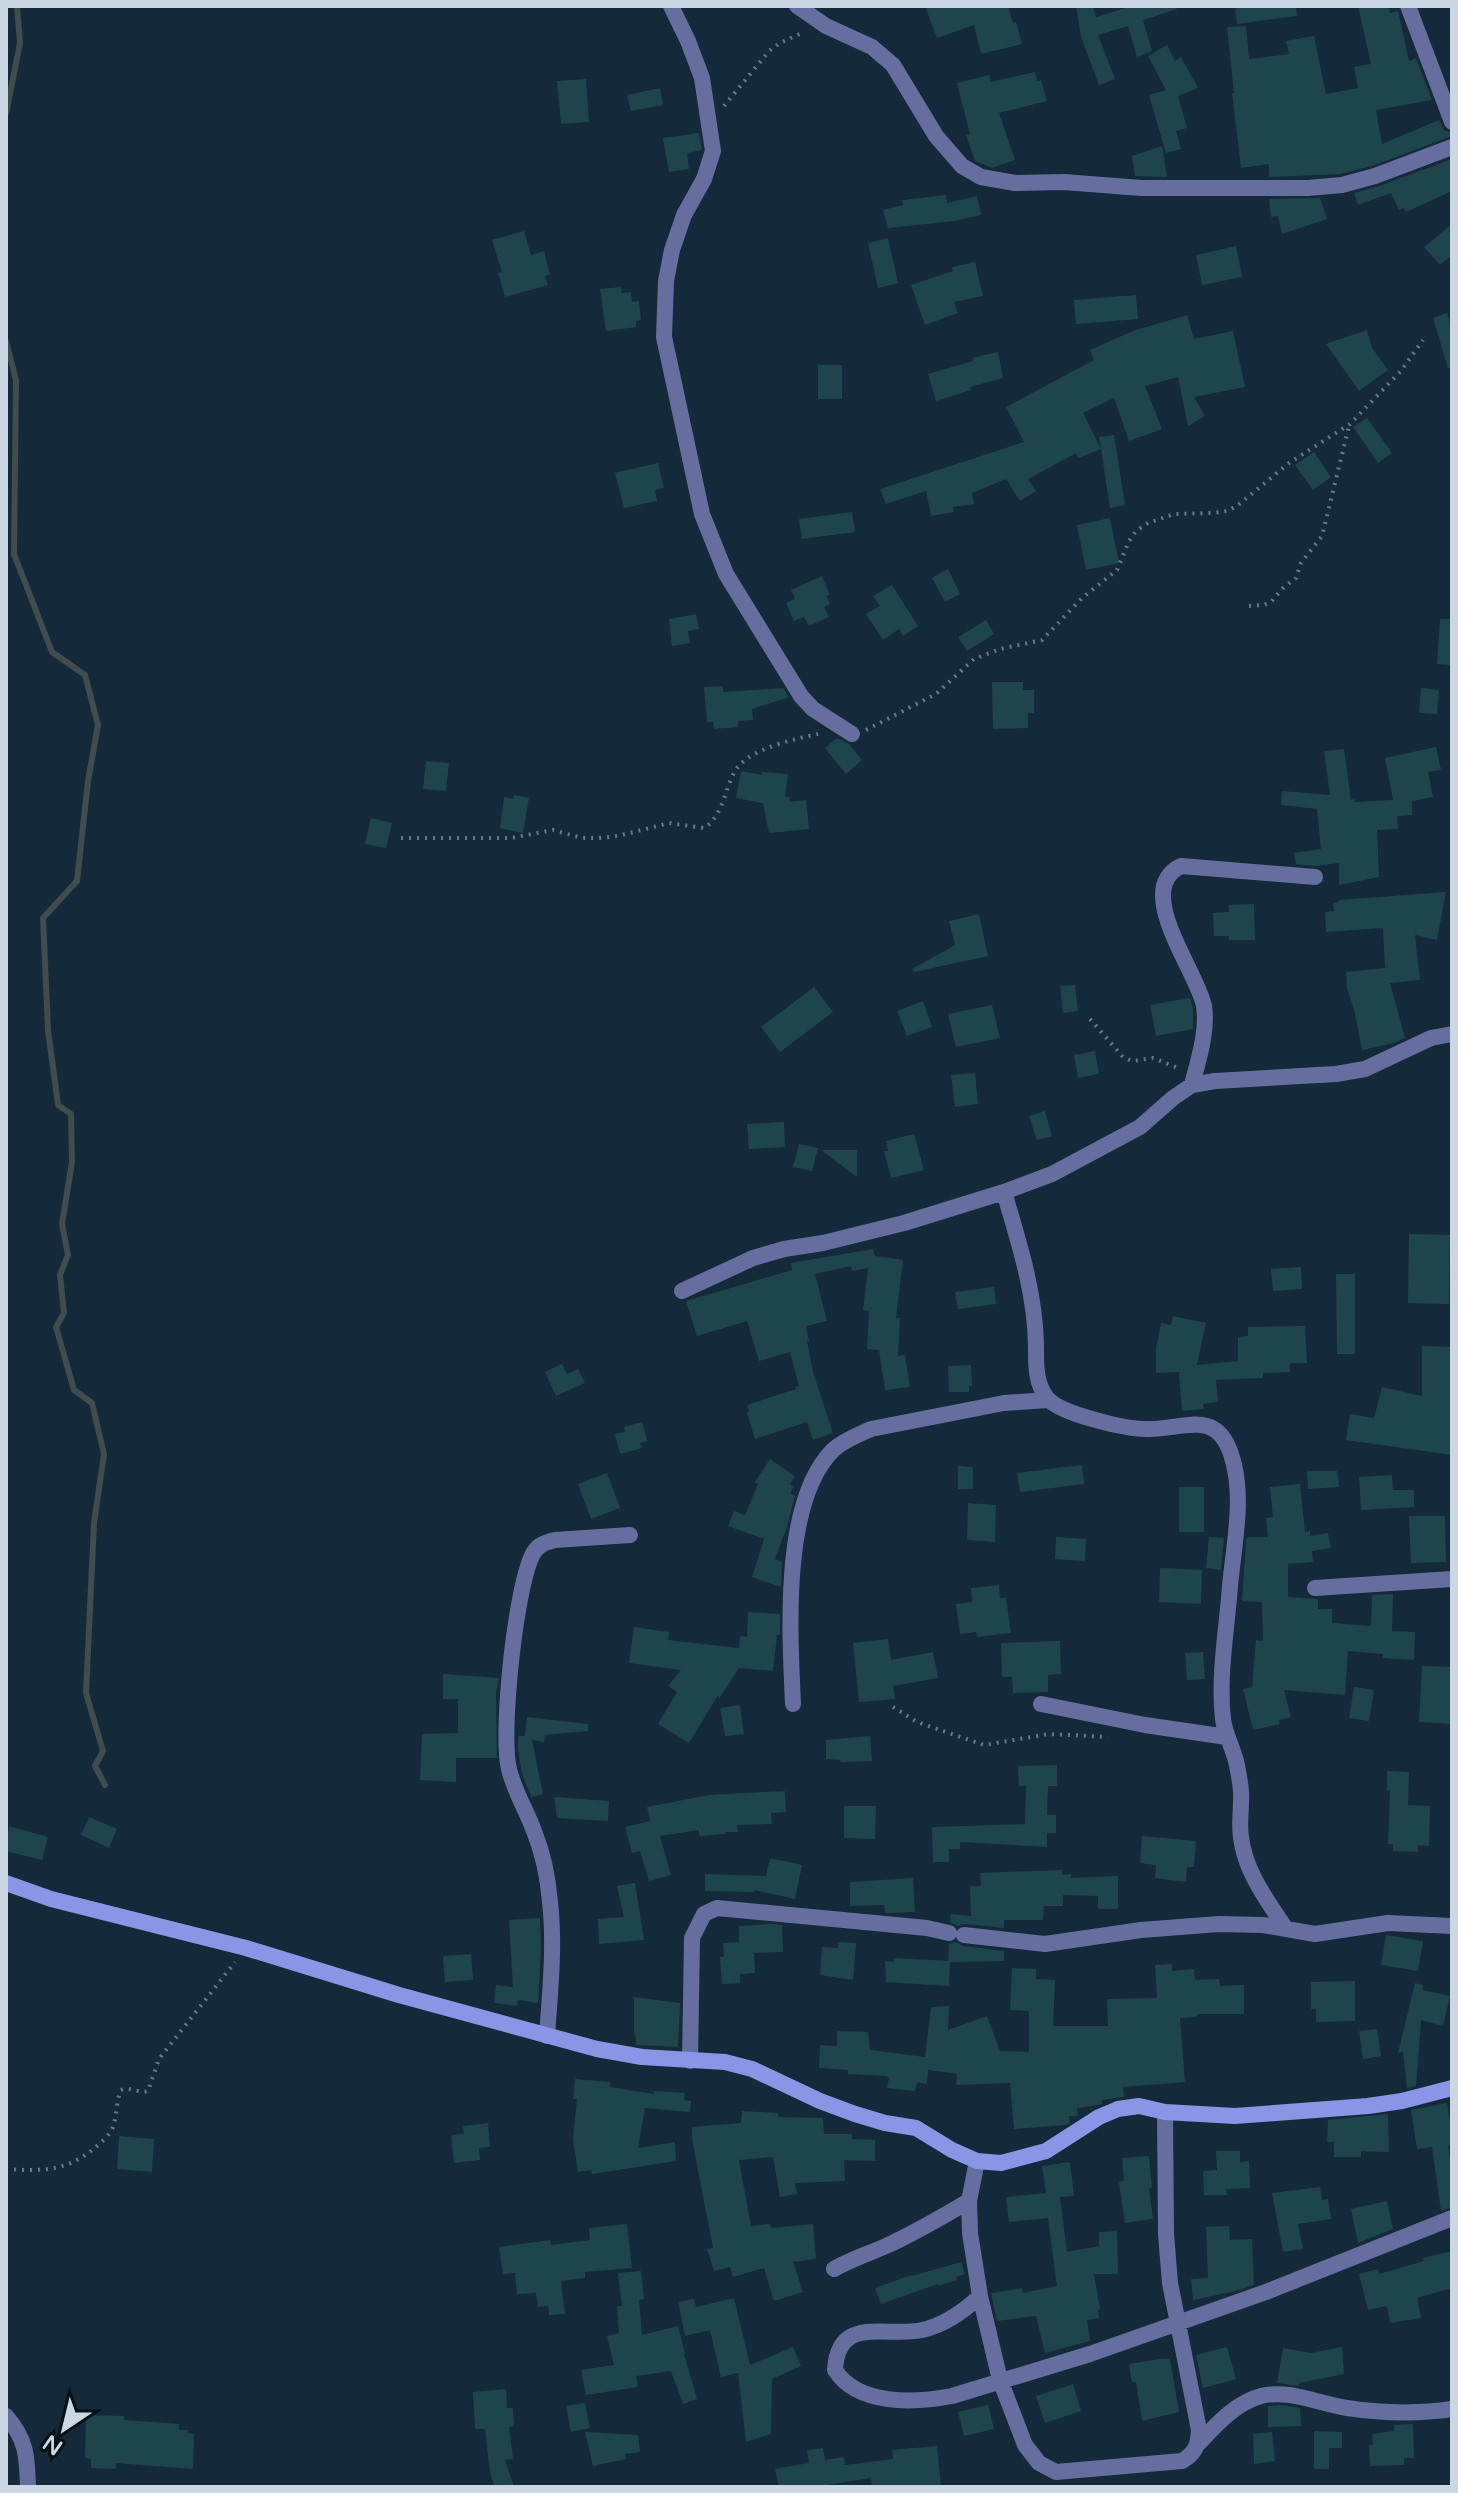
<svg xmlns="http://www.w3.org/2000/svg" width="1458" height="2493" font-family="'Varela Round',sans-serif">
<style>
.lines{fill:none;stroke-linecap:round;stroke-linejoin:round}
.stream{stroke:#404c4e;stroke-width:6}
.building{fill:#1f454c}
.path{stroke:#697a88;stroke-width:4;stroke-dasharray:2 6;stroke-linecap:butt}
.street{stroke:#666e9f;stroke-width:16}
.secondary{stroke:#8996e5;stroke-width:16}
</style>
<rect width="100%" height="100%" fill="#142939"/>
<g class="lines">
<path class="stream" d="M6 114 20 43 17 6
M6 341 16 380 14 554 52 652 85 675 98 725 88 781 77 881 43 918 48 1030 58 1105 71 1114 72 1162 62 1224 68 1255 60 1275 64 1313 56 1327 74 1390 92 1403 104 1454 94 1523 86 1693 103 1751 95 1766 105 1785"/>
</g>
<path class="building" d="M925 6H1008L1013 23 1016 22 1022 44 981 54 974 25 937 38Z
M1076 6H1093L1096 17 1132 6H1176L1177 9 1143 20 1152 51 1137 57 1128 26 1098 35 1115 79 1099 85 1081 37Z
M1241 6H1296L1297 16 1237 24 1235 9Z
M1358 6H1389L1390 13 1398 11 1409 61 1416 58 1432 100 1376 110 1382 144 1439 120 1444 130 1452 133V136L1372 166 1340 174 1269 177V164L1241 168 1232 93H1234L1227 27 1246 26 1249 59 1289 54 1286 41 1314 36 1326 94 1358 88 1354 67 1371 64Z
M1167 45 1175 61 1181 57 1198 88 1178 96 1187 128 1176 131 1181 149 1166 153 1149 95 1166 90 1148 56Z
M1035 72 1037 81 1041 80 1047 101 999 113 1015 160 992 168 975 161 966 135 970 134 957 83 989 75 991 82Z
M586 79 589 122 561 124 557 81Z
M660 88 663 105 631 111 627 95Z
M699 133 702 150 687 153 689 169 669 172 663 138Z
M1162 146 1167 177 1135 176 1132 156Z
M1452 159V191L1406 212 1404 208 1399 210 1391 193 1358 205 1354 193 1379 186Z
M946 195 947 203 977 196 981 215 954 221 888 228 883 210 903 205 902 200Z
M1320 198 1327 219 1282 234 1278 216 1271 217 1269 199Z
M1452 224V255L1440 265 1424 247Z
M524 231 531 255 544 251 550 275 545 276 548 285 505 297 498 273 502 272 492 240Z
M888 238 898 283 878 288 868 243Z
M1236 246 1242 277 1202 285 1196 255Z
M975 262 983 296 954 302 958 313 925 325 911 285 953 271 952 267Z
M621 287 622 293 631 292 632 302 639 301 641 320 636 321V327L606 331 600 289Z
M1136 295 1138 319 1076 324 1074 300Z
M1447 313 1452 329V367L1448 368 1433 318Z
M1187 315 1194 339 1233 331 1245 387 1194 397 1205 416 1188 426 1178 377 1145 386 1162 429 1129 441 1114 398 1083 413 1101 449 1099 437 1114 435 1125 505 1110 508 1101 449 1078 458 1076 453 1028 479 1036 491 1020 501 1006 479 972 493 974 504 953 507 954 512 931 516 926 491 886 504 880 489 1024 442 1006 407 1094 360 1090 350 1133 331Z
M1367 330 1372 348 1388 370 1359 391 1326 344Z
M998 352 1003 378 970 387 971 390 936 401 928 374 973 361 972 358Z
M818 365H842V399H818Z
M1367 418 1392 453 1378 463 1353 427Z
M1314 452 1331 477 1313 490 1295 465Z
M658 463 664 488 655 490 657 501 624 508 615 473Z
M852 512 855 532 802 539 799 519Z
M1110 518 1119 563 1086 570 1077 525Z
M948 569 960 594 945 602 932 578Z
M822 576 830 595 826 596 830 604 824 607 829 617 809 626 804 617 794 621 786 603 795 599 791 590Z
M892 585 918 626 903 636 899 629 883 640 866 614 880 606 873 596Z
M696 614 699 629 688 631 690 643 672 646 669 619Z
M1440 619H1452V665L1437 664Z
M986 620 994 634 967 651 958 637Z
M992 682H1023V690H1034V713H1028V728L993 729Z
M723 686V692L783 688 789 697 752 709 753 720 738 721V727L714 729 713 722H707L704 687Z
M1421 688 1439 690 1437 714 1419 713Z
M837 738 849 744 862 760 846 774 825 748Z
M1436 747 1441 770 1428 772 1433 797 1412 801V815L1397 816 1398 829 1377 830 1379 877 1339 885V863L1315 866 1296 864 1294 853 1321 849 1317 809 1281 805 1282 791 1330 795 1324 751 1344 749 1351 800 1354 799 1355 802 1393 800 1385 758Z
M426 761 449 763 446 791 423 789Z
M741 771 762 775V772L788 774 785 797H790V802L806 800 809 829 769 833 763 803 736 798Z
M514 795 529 798 523 833 500 828 504 797 513 799Z
M371 818 392 823 386 848 365 844Z
M1446 892 1437 940 1415 935 1420 980 1390 983 1405 1038 1394 1043 1362 1050 1354 1009 1347 989 1346 972 1385 968 1383 928 1326 932 1325 912 1334 911 1333 903 1339 902V900Z
M1254 904 1255 940H1229V936H1214L1213 913 1229 912V905Z
M979 914 988 956 914 972 912 969 955 945 949 921Z
M1075 985 1078 1011 1063 1013 1060 986Z
M814 987 833 1012 780 1052 761 1027Z
M1190 998 1193 1008V1029L1156 1036 1150 1005Z
M923 1001 932 1027 907 1036 897 1011Z
M992 1005 1000 1038 956 1047 948 1014Z
M1095 1051 1099 1074 1078 1078 1074 1055Z
M975 1073 978 1104 955 1107 951 1075Z
M1045 1111 1052 1136 1037 1140 1029 1116Z
M784 1122 785 1147 749 1149 747 1124Z
M914 1134 924 1170 891 1178 884 1151H888L886 1141Z
M799 1144 818 1148 812 1171 793 1167Z
M821 1150H857V1177Z
M1409 1234 1450 1235 1449 1304 1408 1303Z
M873 1249 875 1256 903 1260 896 1318H900L898 1356 905 1355 910 1387 885 1390 879 1350 867 1349 869 1311 863 1310 868 1268 852 1271 851 1266 815 1274 827 1321 806 1326 809 1341H807L813 1372 833 1433 813 1440 807 1422 755 1439 747 1413 749 1412 747 1405 796 1389 795 1387 799 1386 790 1352 759 1361 747 1321 697 1336 686 1301 792 1270 791 1263Z
M1301 1267 1302 1289 1273 1291 1271 1269Z
M1336 1274H1355V1354H1337Z
M994 1287 996 1304 958 1309 955 1292Z
M1173 1316 1206 1323 1197 1365 1238 1361V1337L1248 1336V1327L1305 1326 1307 1363H1290V1372L1263 1373V1378L1216 1380 1218 1402 1203 1404 1204 1409 1182 1411 1179 1372 1156 1373V1348L1161 1323 1171 1325Z
M1422 1346 1452 1347V1455L1346 1440 1350 1414 1374 1418 1382 1387 1422 1396Z
M562 1364 567 1374 578 1369 585 1383 556 1396 545 1372Z
M971 1365 972 1386H969V1392H949L948 1366Z
M642 1422 647 1441 640 1443 642 1448 620 1454 615 1434 625 1432 624 1427Z
M770 1459 795 1476 790 1484 794 1487 790 1493 795 1496 787 1527 775 1559 782 1562 781 1587 752 1577 764 1539 728 1526 734 1511 745 1515 758 1484 755 1482Z
M1082 1465 1084 1484 1020 1492 1017 1473Z
M958 1466 973 1467V1489H958Z
M1307 1471H1337L1339 1487 1308 1489Z
M607 1473 620 1508 591 1519 578 1484Z
M1392 1475 1393 1490H1414V1507L1361 1510 1359 1477Z
M1300 1484 1305 1532 1310 1531V1536L1328 1533 1331 1548 1312 1551 1313 1562 1288 1564V1597L1318 1599V1609H1332V1623L1371 1626 1372 1595 1393 1594 1392 1631 1415 1632 1414 1660 1383 1658V1654L1348 1651 1345 1695 1284 1690 1291 1717 1279 1720 1280 1724 1253 1730 1243 1689 1252 1687 1256 1640 1263 1641 1262 1602 1242 1601 1246 1540 1248 1537H1268L1266 1518 1273 1517 1270 1487Z
M1179 1487H1204V1532H1179Z
M968 1503 996 1505 995 1542 967 1540Z
M1409 1516H1445L1446 1562 1411 1563Z
M1056 1537 1086 1539 1085 1561 1055 1559Z
M1209 1537 1224 1538 1221 1570 1206 1568Z
M1160 1568 1202 1570 1201 1604 1159 1602Z
M999 1585 1000 1598H1006L1011 1633 977 1637 976 1632 960 1634 956 1604 972 1602 971 1588Z
M748 1612 780 1614V1635H777L773 1671 739 1668 719 1699 718 1695 689 1743 658 1724 677 1692 668 1686 681 1670 629 1663 634 1627 669 1632 668 1640 739 1648 740 1636 747 1637Z
M888 1639 891 1660 933 1652 938 1678 893 1686 895 1699 859 1702 853 1643Z
M1060 1641 1061 1674 1048 1675V1692L1013 1693 1012 1677H1002L1001 1643Z
M1203 1652 1205 1679 1187 1680 1185 1653Z
M1422 1666 1452 1667V1724L1419 1722Z
M443 1674 499 1678 496 1692 497 1758H456V1782L420 1780 422 1734 458 1733V1699H443Z
M1354 1687 1374 1690 1369 1721 1349 1718Z
M740 1705 744 1734 725 1736 720 1708Z
M527 1717 588 1724V1731L545 1735 544 1742 532 1740 543 1794 531 1797 522 1774 518 1750V1736H525Z
M870 1736 872 1761 841 1762 840 1760 826 1759V1740Z
M1057 1765V1786H1048L1047 1815H1056V1833H1047V1847L960 1842V1849H949V1862H933L932 1827 1025 1824 1026 1786H1019L1018 1766Z
M1387 1771 1409 1772 1408 1805 1430 1806 1429 1846 1418 1845V1852L1393 1851V1844H1388L1390 1790H1387Z
M785 1791 786 1812 771 1813 772 1824 737 1825 738 1832H725V1834L699 1836V1830L660 1836 671 1875 649 1881 640 1851 632 1853 625 1827 650 1821 647 1807 709 1795Z
M554 1797 609 1801 608 1821 557 1818Z
M844 1806H876L875 1839 844 1838Z
M89 1817 117 1829 109 1848 81 1835Z
M9 1826 48 1837 42 1860 6 1851Z
M1142 1836 1196 1841 1194 1867H1187L1186 1882 1155 1878 1156 1865 1140 1863Z
M770 1858 802 1865 795 1899 754 1890V1892L705 1891V1874L766 1876Z
M1062 1870V1875L1071 1874V1878L1118 1876V1909H1098V1896L1063 1895V1906H1044L1043 1920H1004V1928L965 1924 958 1926 950 1922 951 1914 971 1916 970 1886H981L980 1873Z
M913 1878 915 1912 890 1913H885L884 1905 850 1906V1882Z
M635 1883 644 1940 599 1944 598 1919 624 1917 617 1886Z
M540 1918 541 1952 538 2003 518 2000 517 2006 494 2003 496 1985 513 1987 509 1920Z
M772 1924 782 1925 783 1952 754 1953 755 1973 740 1974V1983L722 1984 720 1957H724L723 1943 739 1942V1926Z
M1386 1935 1423 1941 1418 1971 1381 1965Z
M838 1942 856 1943 853 1980 820 1975 822 1947 838 1948Z
M956 1942 963 1946 1004 1951V1961L950 1962 949 1986 886 1982 885 1961 894 1962V1958L948 1961 949 1944Z
M471 1954 473 1980 445 1982 443 1956Z
M1172 1964V1971L1194 1969 1195 1980 1219 1979 1220 1986 1244 1985V2014H1197V2017L1180 2018 1185 2082 1123 2087 1124 2097 1102 2100V2104L1098 2105 1077 2108 1078 2116H1069L1070 2123 1066 2125 1014 2129 1010 2083 956 2085 957 2074 928 2070 927 2084 917 2082 915 2091 887 2088 889 2078 886 2076 848 2074V2070L819 2068 820 2045 837 2046V2031L868 2032 870 2050 925 2057 931 2007 949 2006 948 2030 987 2016 1000 2051 1029 2052V2011L1010 2010 1012 1968 1036 1969V1979L1055 1980 1053 2026H1108L1107 1999 1157 1998 1155 1965Z
M1355 1981V2021L1316 2022V2009H1311V1982Z
M1415 1983 1423 1985V1990L1450 1996 1443 2026 1421 2020 1416 2086 1407 2088 1403 2052 1398 2053Z
M634 1997 680 2003 678 2047 636 2045V2036L634 2035Z
M1377 2029 1381 2056 1363 2059 1359 2031Z
M575 2079 610 2082V2087L654 2094V2091L685 2093 684 2100 691 2101 690 2112 645 2108 638 2148 675 2142 676 2161 592 2174 591 2170 578 2172 573 2139 577 2099H573Z
M1447 2103 1452 2132V2144L1448 2145 1452 2173V2207L1441 2211 1432 2147 1417 2149 1411 2110Z
M742 2111 778 2113V2117L823 2118 824 2134H852V2139L875 2140V2161L844 2160 845 2181 795 2183 797 2194 780 2197 773 2157 739 2160 751 2226 770 2224 771 2228 813 2224 816 2259 793 2262 803 2292 774 2301 764 2268 733 2277 730 2267 714 2271 707 2249 713 2248 692 2139V2127L741 2123Z
M1388 2114 1389 2152 1361 2151V2157H1334V2142H1327L1328 2120Z
M488 2123 490 2147 479 2148 480 2160 454 2163 451 2135 464 2134 463 2126Z
M119 2136 154 2139 152 2172 117 2169Z
M1216 2151H1240V2162L1249 2161 1250 2188 1226 2189 1227 2195H1204L1203 2171 1217 2170Z
M1149 2156 1152 2188H1149L1153 2219 1125 2223 1119 2182 1124 2181 1122 2158Z
M1070 2162 1074 2196 1060 2197 1067 2252 1099 2246V2232L1117 2231 1118 2274H1094L1100 2309H1098L1099 2318 1087 2320 1090 2341 1045 2353 1036 2316 997 2321 991 2293 1022 2288 1023 2293 1057 2286 1048 2218 1009 2222 1006 2197 1046 2193 1042 2166Z
M1320 2187 1322 2200 1328 2199 1331 2219 1298 2224 1303 2249 1283 2252 1272 2193Z
M1387 2201 1393 2229 1358 2243 1351 2209Z
M627 2224 632 2268 585 2272V2278L561 2281 565 2314 549 2315 548 2306 538 2307 536 2293 517 2294 515 2273 503 2274 499 2247 550 2240 551 2245 590 2240 589 2228Z
M1229 2226 1230 2240 1252 2239 1254 2285 1236 2291 1193 2300 1191 2279 1208 2278 1206 2227Z
M1452 2251V2288L1417 2298 1421 2318 1390 2323 1387 2306 1368 2310 1359 2274 1378 2269 1379 2274 1424 2261 1423 2258Z
M961 2262 965 2274 956 2277 957 2280 938 2286V2284L881 2304 875 2288 911 2275 912 2276Z
M641 2271 644 2299 639 2300 642 2335 678 2326 685 2354H684L697 2399 683 2404 671 2371 636 2376 638 2387 586 2395 581 2370 614 2365 607 2336 619 2333 617 2306H622L618 2273Z
M734 2298 750 2365 793 2347 801 2366 772 2379 771 2434 746 2442 738 2373 721 2377 710 2330 685 2336 678 2302 694 2299 696 2307Z
M1227 2347 1236 2379 1203 2388 1196 2355Z
M1342 2347 1344 2374 1299 2383V2386L1277 2383 1283 2348 1311 2353Z
M1160 2359H1170L1179 2412 1142 2421 1136 2382H1132L1129 2364Z
M1073 2384 1081 2411 1045 2423 1036 2396Z
M506 2389 507 2408H513L514 2426 509 2427 513 2459 505 2460 514 2487H495L490 2473 485 2429H475L473 2392Z
M585 2403 590 2428 571 2432 566 2406Z
M988 2405 994 2429 964 2436 958 2412Z
M1282 2405 1300 2408 1301 2426 1268 2427V2406Z
M86 2415 124 2416V2420L179 2424V2430H188L187 2433 194 2434 193 2469 116 2463V2469L91 2468V2459L85 2458Z
M1413 2424 1414 2458H1404V2465L1370 2466 1369 2445H1373L1372 2434 1394 2431V2425Z
M1314 2431 1342 2432V2448H1329V2469H1314Z
M585 2432 638 2435 640 2452 625 2454 626 2459 593 2466Z
M1272 2432 1275 2461 1254 2464 1253 2434Z
M937 2446 941 2487H872L871 2478 827 2485V2487H779L775 2469 809 2463 807 2450 823 2448 825 2460 844 2457 845 2465 893 2459 892 2450Z"/>
<g class="lines">
<path class="path" d="M724 106 769 51 780 43 804 32
M1249 606 1264 605 1271 602 1284 587 1296 578 1301 563 1322 536 1349 426
M866 730 936 694 974 659 1000 649 1042 640 1082 598 1117 570 1129 541 1136 531 1148 523 1174 514 1212 513 1227 511 1237 506 1289 463 1350 424 1401 371 1423 340
M401 838H511L553 830 582 838H599L618 836 669 823 704 828C724 816 725 785 737 768 752 748 795 739 818 734
M1090 1019 1123 1057 1132 1061 1153 1058 1178 1068
M893 1707 917 1722 984 1745 1049 1734 1108 1737
M6 2169C40 2171 63 2172 91 2151 99 2144 109 2137 113 2127 117 2115 116 2102 121 2090 130 2086 139 2094 148 2091L159 2059 235 1962"/>
<path class="street" d="M671 6 688 41 702 78 713 151 704 179 684 215 672 250 666 281 664 337 702 514 726 574 801 696 813 709 852 734
M797 6 826 26 872 47 893 65 936 136 962 166 981 177 1015 183 1064 182 1141 188H1308L1342 185 1375 176 1452 147
M1408 6 1452 122
M1192 1085C1198 1061 1208 1031 1204 1006 1198 972 1132 890 1181 866L1315 877
M1004 1192C1019 1243 1035 1292 1036 1345 1036 1363 1035 1383 1047 1398 1060 1414 1128 1430 1150 1429 1184 1429 1216 1409 1231 1454 1245 1495 1234 1543 1230 1586 1227 1629 1218 1676 1223 1719 1225 1737 1236 1752 1238 1771 1240 1781 1242 1791 1241 1801 1241 1813 1239 1825 1241 1837 1245 1872 1267 1900 1286 1929
M682 1291 753 1258 784 1249 823 1243 904 1223 1004 1192 1052 1174 1140 1127 1173 1098 1192 1085 1215 1081 1336 1074 1365 1069 1431 1038 1452 1034
M1315 1588 1452 1579
M793 1704C790 1635 781 1502 833 1450 844 1440 858 1435 871 1429L1004 1403 1048 1400
M1041 1704 1145 1725 1227 1737
M964 1935 1045 1944 1141 1930 1219 1924 1263 1925 1315 1934 1388 1923 1452 1926
M547 2036C550 1992 555 1946 550 1902 548 1878 543 1853 534 1831 526 1809 514 1791 509 1769 500 1734 516 1581 534 1552 539 1544 547 1542 555 1540L630 1535
M690 2061 692 1938 704 1914 717 1908 927 1928 949 1933
M977 2161 969 2201 970 2233 980 2296 1000 2380 1025 2445 1039 2463 1056 2472 1182 2461C1196 2453 1198 2445 1199 2430L1170 2283 1166 2234 1165 2112
M834 2269C851 2259 868 2254 886 2246 915 2233 942 2217 969 2201
M980 2296C963 2312 945 2325 922 2330 887 2338 838 2314 835 2370 858 2406 915 2403 952 2396L1090 2354 1266 2292 1452 2218
M6 2416C27 2440 27 2457 28 2487
M1198 2444C1216 2425 1235 2403 1261 2396 1289 2389 1320 2404 1347 2408 1381 2413 1418 2414 1452 2409"/>
<path class="secondary" d="M6 1883 51 1899 246 1948 399 1995 597 2049 642 2057 725 2062 752 2069 820 2101 855 2114 885 2123 916 2128 952 2150 977 2161 1001 2163 1046 2151 1099 2117 1118 2109 1139 2106 1165 2112 1235 2116 1368 2106 1402 2101 1452 2088"/>
</g>
<rect width="1458" height="2493" fill="none" stroke="#cbd7e2" stroke-width="16"/>
<g transform="translate(64 2429) rotate(215)" stroke="#081118" stroke-width="6" paint-order="stroke">
<path d="M0-6L14 30L0 20L-14 30Z" fill="#cbd7e2"/>
<text y="-12" font-size="22" font-weight="bold" text-anchor="middle" fill="#cbd7e2">N</text>
</g>
</svg>
